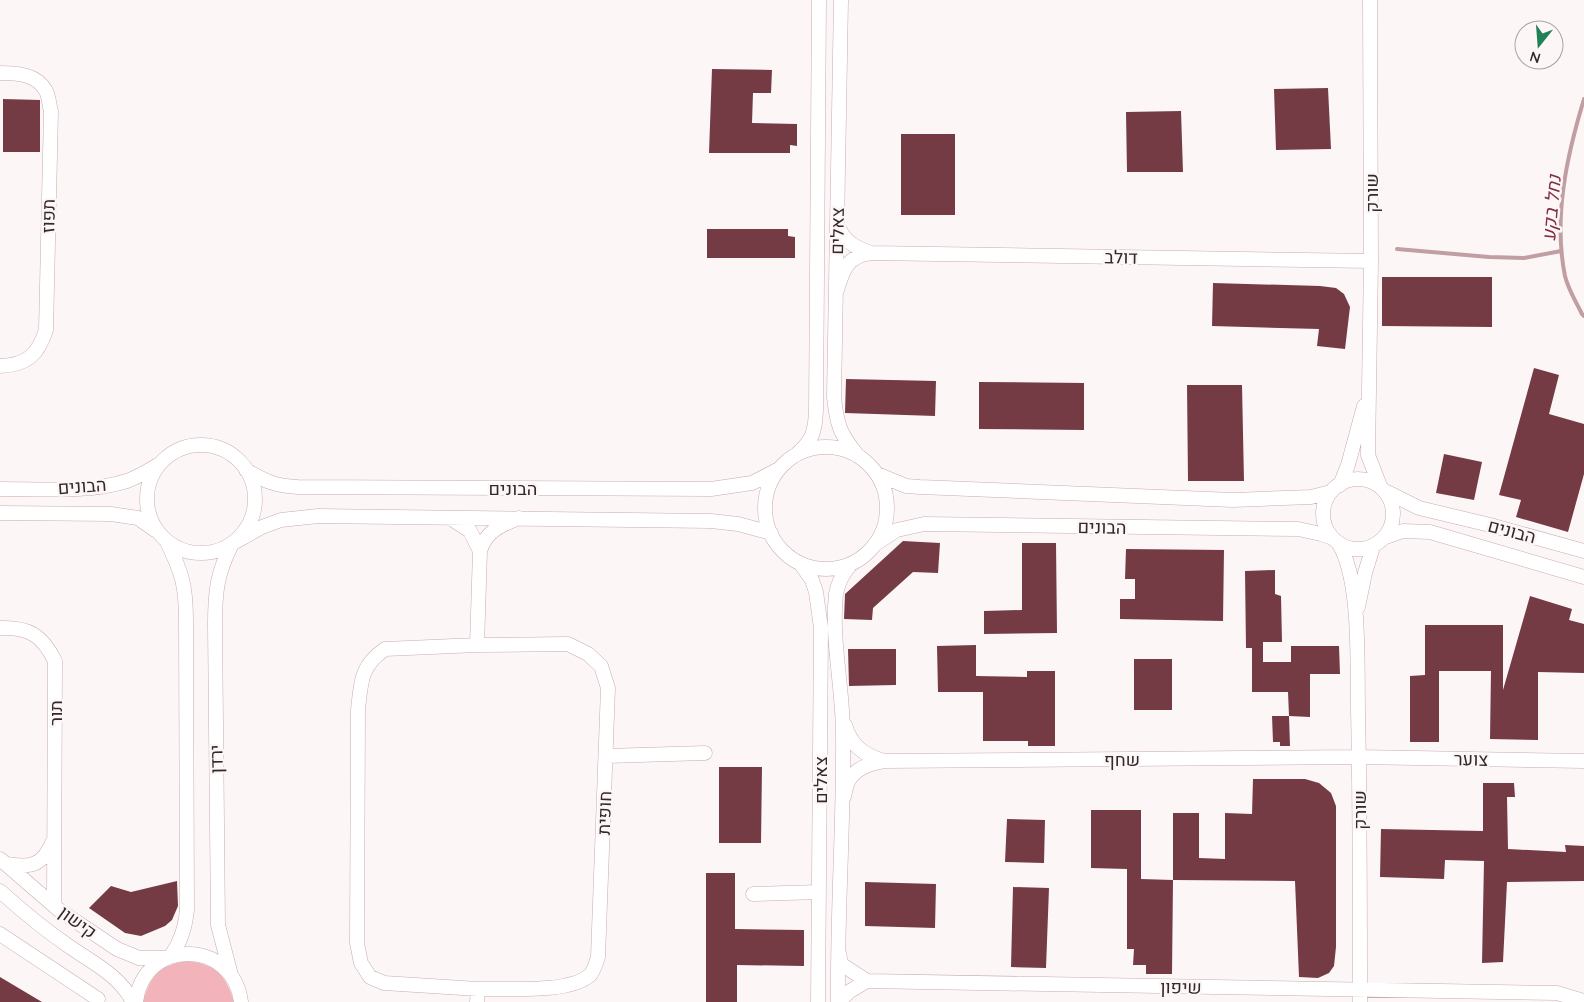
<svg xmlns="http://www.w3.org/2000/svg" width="1584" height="1002" font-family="Quicksand,Heebo,sans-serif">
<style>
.green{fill:#f2b3bb}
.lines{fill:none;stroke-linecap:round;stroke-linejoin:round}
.stream{stroke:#c09ea2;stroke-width:4}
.building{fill:#753b45}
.minor-casing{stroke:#c8acaf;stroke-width:15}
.minor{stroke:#fff;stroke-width:14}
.labels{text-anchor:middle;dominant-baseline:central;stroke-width:5;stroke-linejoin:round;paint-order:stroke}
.street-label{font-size:18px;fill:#33282a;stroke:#fcf6f7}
.water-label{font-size:19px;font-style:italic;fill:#813041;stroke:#fcf6f7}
</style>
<rect width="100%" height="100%" fill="#fcf6f7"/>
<path class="green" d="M187 961C216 964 226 975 234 1002H143C150 975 160 965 187 961Z"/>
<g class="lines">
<path class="stream" d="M1584 99C1567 155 1553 217 1565 276 1568 289 1576 302 1582 314L1584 316
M1397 249 1489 257 1524 258 1561 251"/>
</g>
<path class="building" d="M712 69 772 70 771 93H753L752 123 797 124V146L790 145V153H709Z
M1328 88 1331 149 1276 150 1274 89Z
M3 99 40 100V152H3Z
M1181 111 1183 172H1127L1126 112Z
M901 134H955V215H901Z
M707 229H788V236L795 237V258H707Z
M1382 277H1492V327L1382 326Z
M1213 283 1320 286 1336 288 1344 294 1350 307 1345 349 1317 346 1319 329 1212 326Z
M1534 368 1559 375 1549 414 1584 424V474L1568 532 1516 517 1521 500 1499 495Z
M846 379 936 381 935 416 845 413Z
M979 382 1084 383V430L979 429Z
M1187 385H1242L1244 481H1188Z
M1444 454 1482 462 1474 500 1436 493Z
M903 541 940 543 938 573 913 572 873 608 872 620 844 619 845 594Z
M1022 543H1056L1057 633 984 634V611L1022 610Z
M1126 549 1224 550 1223 621 1120 619V599H1135V579H1125Z
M1275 570V594L1281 596 1282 642H1263V662H1291V646H1339L1340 674H1310V717L1289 716 1288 692H1252V648H1246L1245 571Z
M1530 596 1572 609 1569 620 1584 624V673L1538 672V740L1490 739 1491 671H1439V742H1410V676L1425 675V625H1503V690Z
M976 645V676L1027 677V671H1055V746H1028V741H983V692H938L937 646Z
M848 649H896V685L849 686Z
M1134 659H1172V710H1134Z
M1272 716H1289L1290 746H1280V742H1273Z
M719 767H762L761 843H719Z
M1253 779H1305L1319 783 1331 793 1336 806V947L1334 966 1329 973 1318 978 1299 977 1295 881 1173 880V813H1199V858L1225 859V813L1252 814Z
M1483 783H1514L1515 797H1507L1508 849 1566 852 1565 845 1584 846V881L1507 882 1503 962 1482 963 1484 861 1445 860 1444 879 1380 877 1381 829 1483 831Z
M1091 810H1141V879L1173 880 1172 974H1146V965H1133L1134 949H1127V869L1091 868Z
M1007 819 1045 820 1044 863 1005 862Z
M706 873H735V929L804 930V966L737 965V1002H706Z
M177 881 178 906 172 920 165 926 141 936 125 933 89 908 111 886 131 892Z
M865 882 936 884 935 928 865 926Z
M1013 887 1049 888 1046 968 1011 967Z
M0 977 42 1002H0Z"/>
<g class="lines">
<defs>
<path id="minor" d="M841 0 834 397C837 426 840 434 858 456
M1370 0 1371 261 1368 455 1380 486
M0 73C17 73 37 74 46 91 49 96 49 105 51 111L46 330C38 355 27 365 0 366
M838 227C845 242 856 248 871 253
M837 290C843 270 847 256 871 253L1371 261
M147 499a54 54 0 1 1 108 0a54 54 0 1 1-108 0Z
M765 508a61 61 0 1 1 122 0a61 61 0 1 1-122 0Z
M797 454C813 440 815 431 816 411L819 0
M246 470C265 481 275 486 298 487L711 489 752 483 779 469
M877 474 906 486 920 487 1233 500 1311 497 1331 492
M1323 514a35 35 0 1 1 70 0a35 35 0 1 1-70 0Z
M1340 485 1348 465 1364 406
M0 489C40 489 89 493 127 481 138 477 148 471 158 465
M1387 492 1419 508 1490 525 1584 551
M0 513 111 514 138 518 155 530
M450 518 470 531 480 551
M1386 537 1403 531 1430 532 1584 577
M166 540C182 572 186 585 186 621L187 910C185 928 181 941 171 956
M237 541 262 527 281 520 318 516 711 521 738 524 771 533
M875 544 897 530 924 524 1298 529 1321 534 1333 538
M1339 544C1361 581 1357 664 1358 709 1360 806 1360 904 1360 1002
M800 563 812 580 816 592 821 628 818 1002
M1358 607 1365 573 1373 547
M0 628C29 627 42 635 55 661L54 905
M845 725C851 746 864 755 884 761
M606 756 705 753
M844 797C845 792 846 785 849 780 856 768 871 763 885 761L1359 757 1584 761
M0 859 59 910 117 949 139 958H168
M6 864C30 868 43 866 53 841
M0 891C22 911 45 930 70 947 93 963 119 975 133 1002
M753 894 819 892
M0 934 98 999
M839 953 841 964 867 981
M231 975 218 925 215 624C215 592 217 573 232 544
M478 989C506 988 569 994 590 975 594 971 596 963 598 957L608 688 601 666 588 654 568 644 477 645 480 551C486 531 501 525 519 518
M136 1002C143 938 233 938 241 1002
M477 1002 478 989 384 983 370 977 361 963 357 943 358 710C361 683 360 666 385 649L477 645
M838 1002 850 991 867 981 1557 993 1584 1001
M838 1002C837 912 844 823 843 734 843 689 831 638 836 594 838 582 843 573 851 564"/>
</defs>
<use href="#minor" class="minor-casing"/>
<use href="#minor" class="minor"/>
</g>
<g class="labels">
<g class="street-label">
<text transform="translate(1371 193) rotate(-90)">שורק</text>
<text transform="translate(48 216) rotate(-89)">תפוז</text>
<text transform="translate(837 231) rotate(-89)">צאלים</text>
<text transform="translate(1121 257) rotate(1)">דולב</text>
<text transform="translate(82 486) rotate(-4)">הבונים</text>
<text x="513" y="488">הבונים</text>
<text transform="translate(1102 527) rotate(1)">הבונים</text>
<text transform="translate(1512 531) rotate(15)">הבונים</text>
<text transform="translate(55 713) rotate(-90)">תור</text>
<text transform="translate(216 759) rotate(-91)">ירדן</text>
<text x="1122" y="759">שחף</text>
<text transform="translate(1471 759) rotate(1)">צוער</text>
<text transform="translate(820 780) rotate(-90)">צאלים</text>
<text transform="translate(1359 810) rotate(-90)">שורק</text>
<text transform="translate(604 813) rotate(-88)">חופית</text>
<text transform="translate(78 922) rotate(36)">קישון</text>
<text transform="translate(1181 987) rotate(1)">שיפון</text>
</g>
<g class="water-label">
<text transform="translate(1551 208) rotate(-85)">נחל בקע</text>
</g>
</g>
<g transform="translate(1539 45) rotate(197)"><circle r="24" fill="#fcf6f7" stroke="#aca4a5"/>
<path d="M0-4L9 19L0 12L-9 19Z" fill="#228057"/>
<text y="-8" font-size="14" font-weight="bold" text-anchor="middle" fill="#33282a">N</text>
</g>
</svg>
